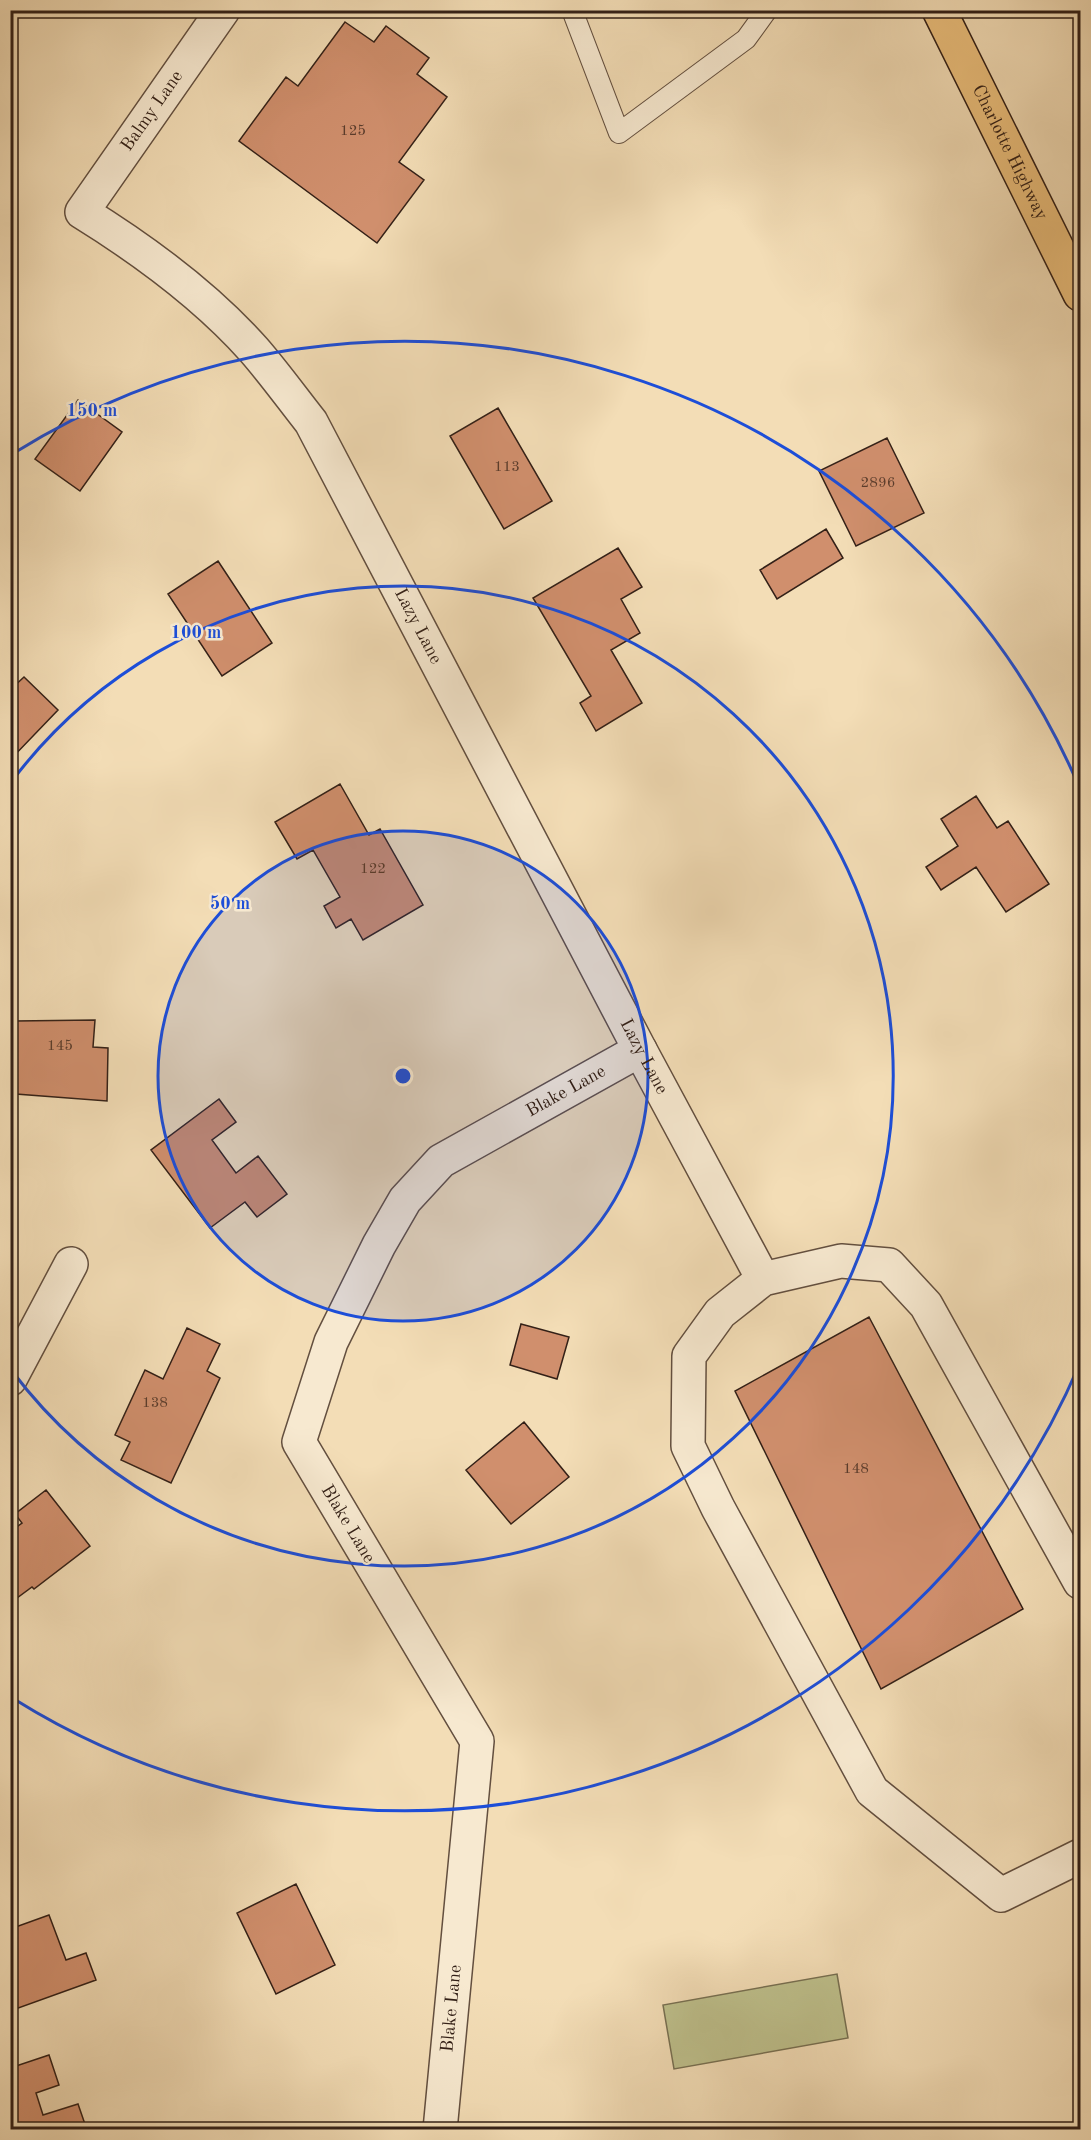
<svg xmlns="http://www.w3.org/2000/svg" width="1091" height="2140" font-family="'Old Standard TT',serif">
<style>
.green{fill:#bec08c;stroke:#787052;stroke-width:1.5}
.building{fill:#d08f6d;stroke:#332017;stroke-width:1.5}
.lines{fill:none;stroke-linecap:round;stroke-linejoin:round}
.lane-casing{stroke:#634f3f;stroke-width:22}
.street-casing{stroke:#634f3f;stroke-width:36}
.primary-casing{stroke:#332017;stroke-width:36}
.lane{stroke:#f7e9d0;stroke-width:20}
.street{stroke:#f7e9d0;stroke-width:33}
.primary{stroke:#eabe7b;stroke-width:33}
.ring{fill:none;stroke:#1d4ed8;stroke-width:3}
.labels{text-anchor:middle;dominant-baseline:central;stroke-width:5;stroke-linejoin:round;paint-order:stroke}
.number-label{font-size:15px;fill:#5a3c2c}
.street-label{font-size:18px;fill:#332017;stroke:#f7e9d0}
.centre{fill:#1d4ed8;stroke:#f7e9d0;stroke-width:3}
.ring-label{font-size:18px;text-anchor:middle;font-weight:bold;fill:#1d4ed8;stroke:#f7e9d0;stroke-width:5;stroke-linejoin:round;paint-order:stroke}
</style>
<rect width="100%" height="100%" fill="#f3ddb6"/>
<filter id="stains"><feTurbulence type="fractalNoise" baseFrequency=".00333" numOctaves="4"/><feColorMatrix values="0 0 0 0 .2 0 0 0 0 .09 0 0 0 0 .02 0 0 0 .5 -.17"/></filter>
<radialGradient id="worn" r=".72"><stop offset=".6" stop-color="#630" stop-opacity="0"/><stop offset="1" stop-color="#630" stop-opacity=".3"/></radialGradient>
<path class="green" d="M837 1974 848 2038 674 2069 663 2005Z"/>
<path class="building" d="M345 22 374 42 386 26 429 58 417 74 447 97 399 162 424 180 377 243 239 141 286 77 298 86Z
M78 400 122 432 80 491 35 459Z
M498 408 552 501 504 529 450 436Z
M887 438 924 513 856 546 819 471Z
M826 529 843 558 777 599 760 570Z
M618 548 642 587 621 599 640 633 611 650 642 703 596 731 580 703 591 696 533 598Z
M218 561 272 643 222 676 168 594Z
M24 677 58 710 10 760V690Z
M340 784 369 835 380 829 423 905 363 940 351 919 336 928 324 906 340 897 313 850 297 859 275 822Z
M976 796 997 828 1008 821 1049 884 1006 912 976 867 941 890 926 867 958 846 941 819Z
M95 1020 93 1047 108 1048 107 1101 16 1094 15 1021Z
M219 1099 236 1122 212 1140 236 1173 258 1156 287 1194 257 1217 245 1202 210 1228 151 1150Z
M869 1317 1023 1609 881 1689 735 1391Z
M521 1324 569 1337 557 1379 510 1365Z
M187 1328 220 1344 207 1371 220 1378 171 1483 121 1460 130 1442 115 1435 145 1370 163 1379Z
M524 1422 569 1477 511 1524 466 1470Z
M46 1490 90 1546 34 1589 32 1587 17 1598 10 1590V1532L22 1523 15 1514Z
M296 1884 335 1965 276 1994 237 1913Z
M49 1915 66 1960 86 1953 96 1980 10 2011V1929Z
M49 2055 59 2085 36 2093 43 2115 78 2104 87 2130H10V2068Z"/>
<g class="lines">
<defs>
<path id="lane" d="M572 10 619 133 746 39 767 10"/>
<g id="street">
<path id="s1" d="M223 10 82 212C145 251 205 295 254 350 274 373 292 398 311 422L640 1050 763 1279"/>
<path d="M10 1379 71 1264"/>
<path d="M1080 1582 926 1305 889 1265 841 1261 763 1279 720 1313 689 1356 688 1446 718 1508 872 1791 1001 1895 1080 1856"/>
<path id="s2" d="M440 2130 477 1741 299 1442 331 1342 379 1245 405 1200 441 1161 640 1050"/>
</g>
<g id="primary">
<path id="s3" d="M939 10 1080 294"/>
</g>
</defs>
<use href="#lane" class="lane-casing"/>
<use href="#street" class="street-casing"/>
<use href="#primary" class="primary-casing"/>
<use href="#lane" class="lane"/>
<use href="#street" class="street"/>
<use href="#primary" class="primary"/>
</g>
<circle cx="403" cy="1076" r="245" fill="#1d4ed8" fill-opacity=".12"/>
<g class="ring">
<circle cx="403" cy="1076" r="245"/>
<path d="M12 781A490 490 0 1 1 12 1371"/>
<path d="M1080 1363A735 735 0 0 1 14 1699M14 453A735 735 0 0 1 1080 789"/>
</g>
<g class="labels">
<g class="number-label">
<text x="353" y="131">125</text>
<text x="507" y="467">113</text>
<text x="878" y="483">2896</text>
<text x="373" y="869">122</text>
<text x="60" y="1046">145</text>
<text x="155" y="1403">138</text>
<text x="856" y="1469">148</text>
</g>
<g class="street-label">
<text transform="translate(152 111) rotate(-55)">Balmy Lane</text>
<text stroke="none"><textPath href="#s3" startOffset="159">Charlotte Highway</textPath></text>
<text stroke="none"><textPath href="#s1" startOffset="790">Lazy Lane</textPath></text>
<text stroke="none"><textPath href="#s1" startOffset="1276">Lazy Lane</textPath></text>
<text stroke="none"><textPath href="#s2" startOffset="1200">Blake Lane</textPath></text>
<text transform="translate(348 1524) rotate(59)">Blake Lane</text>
<text stroke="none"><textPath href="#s2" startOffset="122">Blake Lane</textPath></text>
</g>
</g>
<circle cx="403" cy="1076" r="9" class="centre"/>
<g class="ring-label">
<text x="92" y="416">150 m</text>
<text x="196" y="638">100 m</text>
<text x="230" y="909">50 m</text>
</g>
<rect width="1091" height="2140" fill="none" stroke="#f3ddb6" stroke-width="36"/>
<rect x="12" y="12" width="1067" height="2116" fill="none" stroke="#332017" stroke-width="3"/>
<rect x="18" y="18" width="1055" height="2104" fill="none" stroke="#332017" stroke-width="1.5"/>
<rect width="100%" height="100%" filter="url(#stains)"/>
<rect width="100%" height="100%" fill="url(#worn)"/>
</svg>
